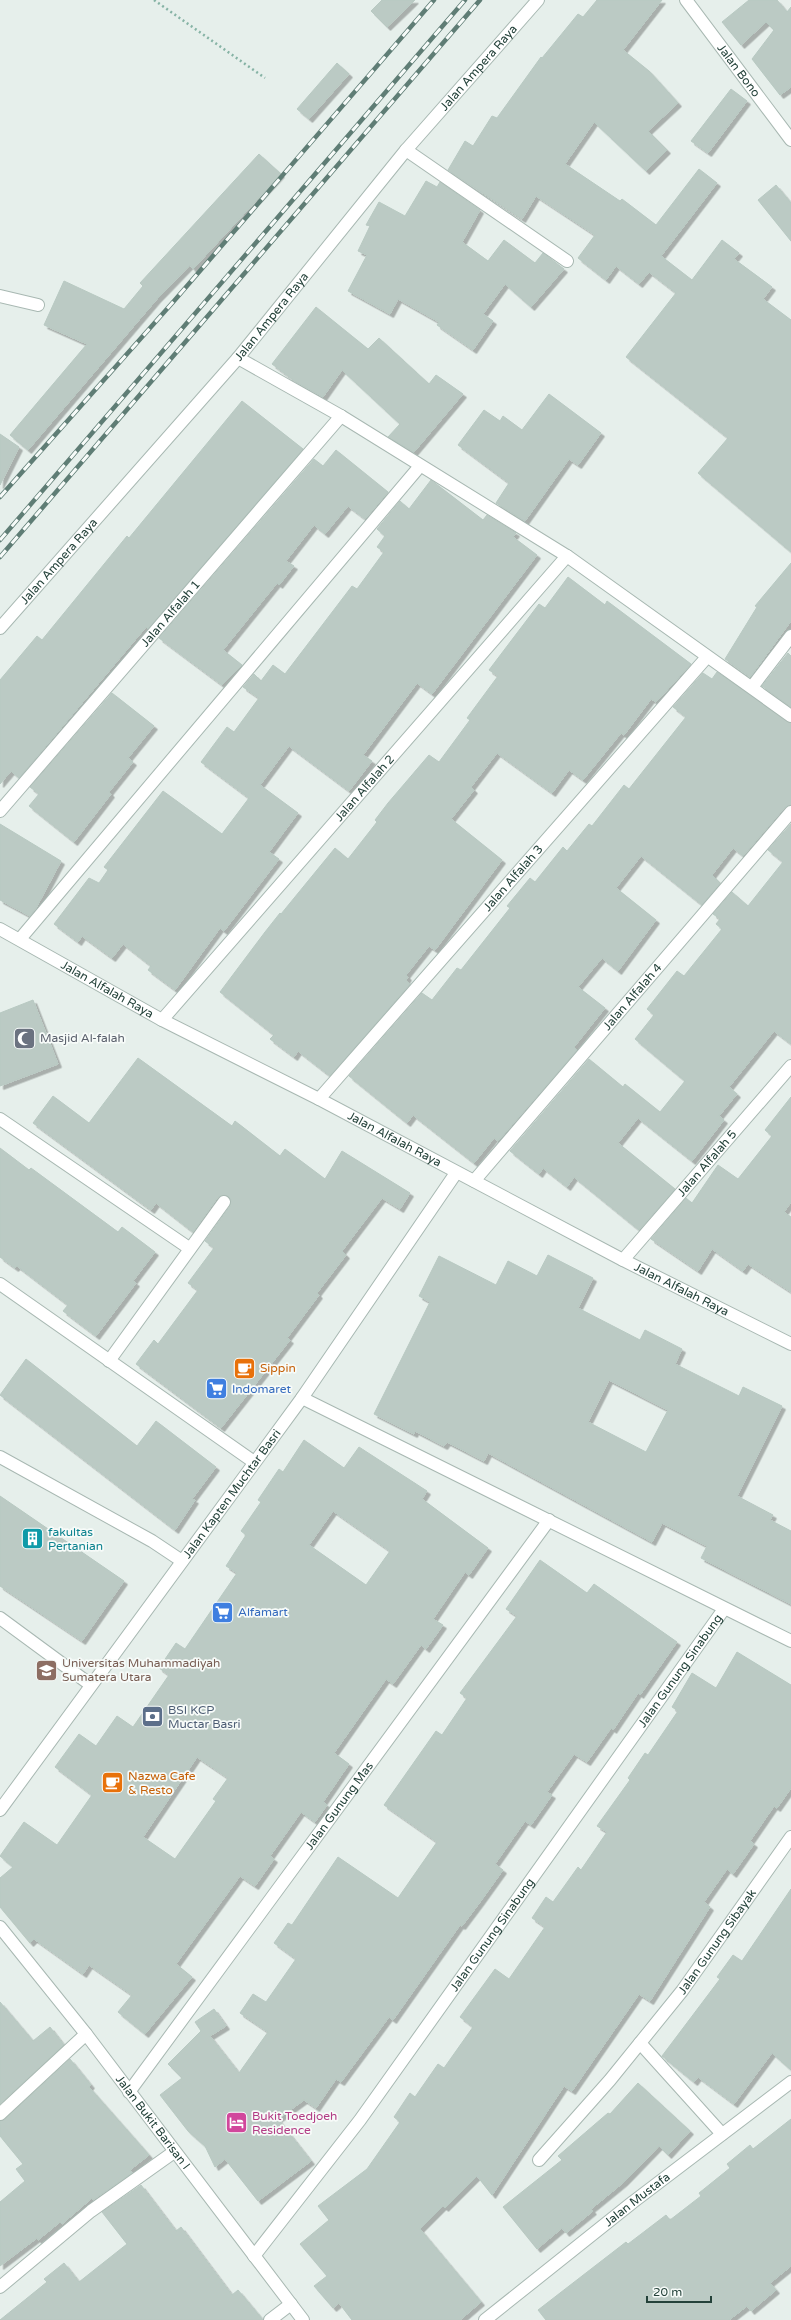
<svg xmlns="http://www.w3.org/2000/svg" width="791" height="2320" font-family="'Varela Round',sans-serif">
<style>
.building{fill:#bbcac4;stroke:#b8c9c2;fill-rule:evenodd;filter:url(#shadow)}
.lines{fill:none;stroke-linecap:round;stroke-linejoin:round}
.minor-casing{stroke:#a8b8b2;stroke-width:14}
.path{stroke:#86b3a5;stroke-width:2.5;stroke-dasharray:2 3;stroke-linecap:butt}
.minor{stroke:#fff;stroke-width:12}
.rail-casing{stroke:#5f7d75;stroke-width:4.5}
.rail{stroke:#f7fbf9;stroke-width:3;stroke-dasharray:9;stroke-linecap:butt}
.labels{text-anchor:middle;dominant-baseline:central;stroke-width:3.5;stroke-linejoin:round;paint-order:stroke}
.street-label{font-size:12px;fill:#24423a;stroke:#f7fbf9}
.worship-label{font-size:12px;fill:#5b616d;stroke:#f7fbf9;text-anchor:start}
.food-label{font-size:12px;fill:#c56008;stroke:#f7fbf9;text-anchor:start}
.shop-label{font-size:12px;fill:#366cbe;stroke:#f7fbf9;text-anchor:start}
.culture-label{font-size:12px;fill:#0d838f;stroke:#f7fbf9;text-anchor:start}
.education-label{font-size:12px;fill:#785e54;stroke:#f7fbf9;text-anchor:start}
.service-label{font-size:12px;fill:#4e5e75;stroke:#f7fbf9;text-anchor:start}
.hotel-label{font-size:12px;fill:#b23c85;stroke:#f7fbf9;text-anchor:start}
</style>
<defs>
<filter id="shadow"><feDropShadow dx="3.5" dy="3.5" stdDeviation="0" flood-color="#0004"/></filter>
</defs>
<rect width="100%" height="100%" fill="#e6efeb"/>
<path class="building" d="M382 0H415L387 27 371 11Z
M597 0H662L623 50 649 71 678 103 648 131 667 150 646 171 594 122 565 164 620 201 622 199 656 225 699 169 717 183 661 256 692 280 722 240 739 253 734 259 772 287 763 299 791 320V552L698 473 728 438 626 357 676 293 649 272 639 284 616 266 606 280 578 258 595 235 536 196 522 219 448 170 465 141 473 146 492 116 497 118 541 57 542 58 578 14 583 17Z
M749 0H777L787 12 791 7V87L780 95 752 59 774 30 766 22 741 45 722 22Z
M337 63 349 74 309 119 297 109Z
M731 89 747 101 708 153 691 141Z
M259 154 281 174 193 269 190 265 157 299 28 450 10 435 87 344 44 325 64 281 124 309 143 286 140 283Z
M426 181 437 187 440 182 480 210 462 242 488 261 504 240 535 263 543 253 564 269 531 307 505 284 483 314 493 321 473 350 437 325 439 322 398 299 390 314 348 291 367 255 358 251 370 226 366 225 379 202 405 216Z
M776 185 791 203V241L758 200Z
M316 307 368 349 379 338 429 384 436 375 463 394 414 452 388 437 400 424 342 370 323 397 296 382 272 364Z
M549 394 601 433 578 465 569 459 525 521 496 503 509 483 458 445 484 410 500 421 503 416 522 430Z
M242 401 303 449 148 629 146 627 19 778 11 771 0 784V680L37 636 42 640 127 536 129 538Z
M0 434 19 447 0 485Z
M336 450 388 492 365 519 348 506 325 534 314 525 286 561 294 566 279 585 277 583 223 650 242 665 222 685 159 638 314 459 323 466Z
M431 480 483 520 487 515 516 533 513 537 537 555 432 694 417 683 363 755 372 761 349 791 289 746 260 785 298 813 269 852 279 859 224 931 220 928 175 990 148 970 151 966 123 944 112 958 82 936 78 942 54 924 89 878 99 883 108 870 104 867 163 791 222 834 249 798 201 762 227 727 234 732 259 698 243 687 254 674 261 681 273 665 285 674 352 586 357 589 384 552 377 547 385 536 377 529 400 501 409 509Z
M791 563V621L750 677 725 659 757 607 755 606Z
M568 577 605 605 607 601 691 664 656 702 651 699 624 735 621 733 583 780 569 770 552 793 497 753 471 787 474 790 451 819 502 860 435 950 429 946 406 975 408 977 406 980 410 984 330 1076 298 1051 294 1057 270 1039 274 1035 220 992 265 932 280 913 281 914 335 848 348 859 377 822 375 820 388 803 429 755 439 762 470 720 467 718 498 676 489 670 539 604 545 608Z
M788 653 791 656V707L762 686Z
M717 672 791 723V805L785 807 743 856 733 848 712 875 720 883 702 905 641 856 616 888 656 920 618 971 602 958 578 987 605 1008 574 1047 577 1050 498 1141 494 1138 474 1163 413 1115 407 1123 349 1076 422 993 432 1000 457 968 461 970 510 908 507 906 530 878 535 882 563 847 567 851 589 824 592 826 624 785 629 789 686 717 673 707 703 673 712 679Z
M112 693 154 726 128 758 133 762 109 792 111 794 74 842 29 806 39 794 30 787Z
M0 824 61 861 36 908 30 916 0 900Z
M791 824V1044L774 1031 729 1087 737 1094 719 1116 724 1120 692 1161 638 1118 618 1143 675 1189 639 1230 574 1177 567 1187 543 1168 539 1174 510 1151 589 1059 623 1087 625 1084 660 1112 685 1081 635 1039 654 1015 647 1009 677 971 684 976 722 929 716 924 720 919 713 914 732 892 748 906 783 862 768 850Z
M33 1000 58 1064 0 1086V1013Z
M138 1058 232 1126 235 1121 280 1156 285 1149 325 1179 342 1151 410 1193 400 1209 382 1198 342 1251 346 1255 317 1293 319 1295 287 1338 290 1340 221 1428 136 1364 154 1340 158 1344 198 1290 188 1283 214 1248 205 1241 230 1206 231 1199 224 1195 218 1197 193 1232 156 1203 151 1210 33 1123 53 1096 89 1123Z
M791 1097V1202L784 1212 791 1217V1292L748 1264 743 1271 712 1249 698 1271 651 1239 686 1198 692 1203 718 1165 738 1179 772 1136 765 1130Z
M0 1148 29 1170 31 1168 118 1232 122 1227 155 1252 133 1281 136 1283 96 1336 63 1311 68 1305 17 1266 15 1268 0 1257Z
M548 1255 593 1278 578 1308 640 1340 645 1330 682 1349 675 1364 739 1396 743 1387 782 1406 737 1496 773 1515 770 1520 791 1531V1604L701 1558 707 1546 662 1523 652 1542 488 1453 484 1461 447 1442 444 1446 415 1431 414 1434 374 1414 430 1302 419 1296 439 1256 496 1285 508 1261 537 1276ZM609 1380 668 1410 646 1452 588 1422Z
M26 1359 137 1446 156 1421 216 1467 192 1499 195 1500 175 1530 0 1395Z
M304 1440 344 1468 359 1447 427 1491 422 1499 488 1548 469 1575 465 1572 433 1619 443 1625 426 1649 421 1645 393 1684 386 1679 334 1753 349 1764 323 1802 327 1805 315 1822 301 1812 270 1856 274 1859 255 1886 240 1876 176 1964 192 1977 145 2034 118 2012 132 1995 89 1965 83 1974 34 1939 30 1943 0 1907V1878L13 1867 0 1856 24 1822 57 1845 92 1795 55 1767 79 1734 96 1746 117 1716 133 1727 169 1675 159 1668 176 1643 185 1649 237 1573 226 1566 246 1535 241 1531 261 1502 258 1500 279 1469 283 1472ZM333 1511 390 1551 366 1585 309 1545ZM197 1757 228 1778 213 1799 216 1801 175 1859 143 1837Z
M0 1496 124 1581 82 1641 0 1586Z
M540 1560 587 1593 594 1584 677 1642 640 1695 638 1693 613 1730 611 1728 587 1762 574 1754 547 1792 552 1795 531 1825 525 1821 495 1864 503 1870 480 1902 462 1926 460 1925 393 2020 389 2017 341 2082 336 2079 316 2108 304 2100 278 2119 311 2161 258 2201 225 2159 215 2167 205 2146 188 2131 160 2095 182 2078 168 2064 201 2031 195 2022 214 2009 226 2026 210 2036 239 2073 268 2032 240 2013 253 1994 266 2002 296 1959 274 1943 288 1923 292 1925 338 1857 398 1898 437 1842 384 1805 436 1731 442 1735 467 1698 460 1693 517 1616 506 1609Z
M737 1652 791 1685V1788L777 1808 774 1806 750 1841 754 1844 733 1874 727 1869 704 1902 710 1907 650 2001 639 1994 572 2091 564 2086 492 2195 477 2176 445 2208 443 2206 420 2229 481 2302 460 2320H352L339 2303 333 2308 314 2286 327 2276 300 2244 329 2220 318 2206 367 2169 400 2122 394 2117 410 2093 415 2097 438 2064 444 2068 473 2027 460 2017 495 1969 509 1979 545 1927 532 1918 546 1897 553 1902 578 1867 581 1870 607 1832 597 1826 630 1780 628 1778 645 1753 648 1755 678 1711 672 1707 692 1673 716 1688Z
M791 1889V2070L772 2053 734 2104 698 2077 694 2082 662 2056 720 1979 717 1977 733 1955 742 1961Z
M0 2002 33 2041 50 2027 64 2045 0 2104Z
M70 2059 91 2085 89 2087 149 2155 130 2170 132 2173 93 2200 92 2198 62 2224 60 2222 38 2240 37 2238 0 2266V2202L25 2181 16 2169 23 2164 0 2136V2121L5 2119Z
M638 2083 690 2131 668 2155 659 2146 624 2182 591 2209 593 2211 566 2233 562 2228 537 2249 503 2207 562 2160 558 2156 608 2113 610 2114Z
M791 2119V2266L770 2283 776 2290 751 2311 747 2306 729 2320H546L538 2310 626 2242 628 2244 666 2215 670 2220 701 2196 699 2193 730 2168 727 2164 750 2145 753 2149Z
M141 2185 176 2231 181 2227 232 2295 238 2290 263 2320H0L47 2282 44 2279 64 2263 79 2282 127 2244 102 2212Z"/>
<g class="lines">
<defs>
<g id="minor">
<path id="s1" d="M686 0 791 140"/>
<path d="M406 150 567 261"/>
<path d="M0 296 38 305"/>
<path d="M238 358 341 416 567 556 791 716"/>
<path id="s2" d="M0 628 238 358 406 150 538 0"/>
<path d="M752 687 791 636"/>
<path id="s3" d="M0 811 341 416"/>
<path id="s4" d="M0 929 162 1020 319 1099 623 1260 791 1344"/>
<path d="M20 939 420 466"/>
<path id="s5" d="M162 1020 567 556"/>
<path id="s6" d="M319 1099 707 657"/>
<path d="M0 1119 189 1248"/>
<path id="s7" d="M474 1181 791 812"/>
<path id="s8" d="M623 1260 791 1066"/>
<path d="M0 1284 254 1462"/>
<path d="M109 1361 224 1202"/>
<path d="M302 1398 791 1641"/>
<path d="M0 1457 152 1541 182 1561"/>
<path d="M0 1618 91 1685"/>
<path id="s9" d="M0 1810 302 1398 456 1173"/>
<path id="s10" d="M0 1927 86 2034 303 2320"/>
<path d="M640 2043 722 2134"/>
<path id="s11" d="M129 2092 549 1520"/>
<path d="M0 2114 86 2034"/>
<path id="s12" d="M539 2160 610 2080 682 1991 791 1837"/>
<path id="s13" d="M254 2256 360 2120 724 1609"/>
<path d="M0 2287 91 2211 174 2152"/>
<path d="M270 2320 291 2304"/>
<path id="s14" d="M485 2320 633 2202 791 2082"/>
</g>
</defs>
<use href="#minor" class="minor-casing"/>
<path class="path" d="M154 0 265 78"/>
<use href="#minor" class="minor"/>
<defs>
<path id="rail" d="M0 497 174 301 434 0
M0 540 465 0
M0 557 480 0"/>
</defs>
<use href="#rail" class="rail-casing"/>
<use href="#rail" class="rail"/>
</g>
<defs>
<symbol id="mosque-square" viewBox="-11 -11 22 22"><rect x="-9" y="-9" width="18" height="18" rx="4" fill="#6b7280" stroke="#f7fbf9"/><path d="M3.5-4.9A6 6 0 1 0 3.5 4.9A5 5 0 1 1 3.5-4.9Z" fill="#fff"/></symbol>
<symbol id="cafe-square" viewBox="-11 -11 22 22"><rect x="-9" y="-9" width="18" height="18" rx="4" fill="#e8710a" stroke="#f7fbf9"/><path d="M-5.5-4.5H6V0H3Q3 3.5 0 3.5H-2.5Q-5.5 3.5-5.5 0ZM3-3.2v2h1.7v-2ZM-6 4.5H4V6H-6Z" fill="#fff"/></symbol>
<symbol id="supermarket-square" viewBox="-11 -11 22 22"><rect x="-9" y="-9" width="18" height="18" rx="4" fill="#3f7fe0" stroke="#f7fbf9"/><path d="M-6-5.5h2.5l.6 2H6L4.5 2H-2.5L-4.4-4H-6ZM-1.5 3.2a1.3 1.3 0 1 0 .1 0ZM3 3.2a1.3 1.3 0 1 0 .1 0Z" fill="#fff"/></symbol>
<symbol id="building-square" viewBox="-11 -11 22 22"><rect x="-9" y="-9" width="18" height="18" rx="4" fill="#0f9aa8" stroke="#f7fbf9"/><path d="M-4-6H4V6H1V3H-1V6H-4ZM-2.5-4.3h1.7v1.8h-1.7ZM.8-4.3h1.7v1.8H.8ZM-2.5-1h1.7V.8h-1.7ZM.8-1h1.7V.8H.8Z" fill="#fff"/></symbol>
<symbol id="university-square" viewBox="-11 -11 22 22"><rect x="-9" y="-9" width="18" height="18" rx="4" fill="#8d6e63" stroke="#f7fbf9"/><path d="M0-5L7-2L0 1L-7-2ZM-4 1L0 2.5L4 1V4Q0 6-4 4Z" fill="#fff"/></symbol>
<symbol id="bank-square" viewBox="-11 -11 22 22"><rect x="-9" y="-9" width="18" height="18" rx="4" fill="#5c6f8a" stroke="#f7fbf9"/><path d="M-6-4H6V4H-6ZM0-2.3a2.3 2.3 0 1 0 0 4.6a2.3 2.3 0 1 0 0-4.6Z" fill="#fff"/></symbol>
<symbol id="hotel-square" viewBox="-11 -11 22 22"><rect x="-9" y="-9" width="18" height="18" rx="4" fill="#d1479c" stroke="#f7fbf9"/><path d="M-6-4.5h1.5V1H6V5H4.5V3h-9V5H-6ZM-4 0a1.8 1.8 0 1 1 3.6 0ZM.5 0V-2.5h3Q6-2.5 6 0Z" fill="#fff"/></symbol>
</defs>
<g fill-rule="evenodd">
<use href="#mosque-square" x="12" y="1026" width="25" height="25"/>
<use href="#cafe-square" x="232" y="1356" width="25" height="25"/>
<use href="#supermarket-square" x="204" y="1376" width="25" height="25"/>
<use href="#building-square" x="20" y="1526" width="25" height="25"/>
<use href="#supermarket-square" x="210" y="1600" width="25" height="25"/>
<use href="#university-square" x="34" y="1658" width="25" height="25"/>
<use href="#bank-square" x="140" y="1704" width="25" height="25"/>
<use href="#cafe-square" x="100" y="1770" width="25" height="25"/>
<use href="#hotel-square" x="224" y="2110" width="25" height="25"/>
</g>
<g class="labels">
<g class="street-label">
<text stroke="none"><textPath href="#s2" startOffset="737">Jalan Ampera Raya</textPath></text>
<text stroke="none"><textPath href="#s1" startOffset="88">Jalan Bono</textPath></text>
<text stroke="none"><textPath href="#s2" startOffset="413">Jalan Ampera Raya</textPath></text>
<text stroke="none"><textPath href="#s2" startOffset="89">Jalan Ampera Raya</textPath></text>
<text stroke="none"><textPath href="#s3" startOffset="261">Jalan Alfalah 1</textPath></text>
<text stroke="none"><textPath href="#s5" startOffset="308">Jalan Alfalah 2</textPath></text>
<text stroke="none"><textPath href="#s6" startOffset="294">Jalan Alfalah 3</textPath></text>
<text stroke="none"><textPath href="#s4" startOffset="123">Jalan Alfalah Raya</textPath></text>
<text stroke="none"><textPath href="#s7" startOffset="243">Jalan Alfalah 4</textPath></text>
<text stroke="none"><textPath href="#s4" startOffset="447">Jalan Alfalah Raya</textPath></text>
<text stroke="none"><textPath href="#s8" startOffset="128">Jalan Alfalah 5</textPath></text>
<text stroke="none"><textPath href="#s4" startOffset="771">Jalan Alfalah Raya</textPath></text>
<text stroke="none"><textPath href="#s9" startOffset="392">Jalan Kapten Muchtar Basri</textPath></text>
<text stroke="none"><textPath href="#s13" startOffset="724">Jalan Gunung Sinabung</textPath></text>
<text stroke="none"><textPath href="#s11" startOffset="355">Jalan Gunung Mas</textPath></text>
<text stroke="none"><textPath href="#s13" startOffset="400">Jalan Gunung Sinabung</textPath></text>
<text stroke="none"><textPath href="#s12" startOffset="282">Jalan Gunung Sibayak</textPath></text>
<text stroke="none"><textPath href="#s10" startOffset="248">Jalan Bukit Barisan I</textPath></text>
<text stroke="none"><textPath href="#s14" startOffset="194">Jalan Mustafa</textPath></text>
</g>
<g class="worship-label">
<text x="40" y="1038">Masjid Al-falah</text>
</g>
<g class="food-label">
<text x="260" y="1368">Sippin</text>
<text x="128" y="1776">Nazwa Cafe<tspan x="128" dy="14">&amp; Resto</tspan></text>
</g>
<g class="shop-label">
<text x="232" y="1389">Indomaret</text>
<text x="238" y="1612">Alfamart</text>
</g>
<g class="culture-label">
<text x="48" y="1532">fakultas<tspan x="48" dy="14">Pertanian</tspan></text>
</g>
<g class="education-label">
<text x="62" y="1663">Universitas Muhammadiyah<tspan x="62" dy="14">Sumatera Utara</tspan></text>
</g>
<g class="service-label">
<text x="168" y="1710">BSI KCP<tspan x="168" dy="14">Muctar Basri</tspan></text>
</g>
<g class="hotel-label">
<text x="252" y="2116">Bukit Toedjoeh<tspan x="252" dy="14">Residence</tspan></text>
</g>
</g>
<path d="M647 2296v6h64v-6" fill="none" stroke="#24423a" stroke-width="2"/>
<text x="653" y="2296" font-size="12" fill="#24423a" stroke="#f7fbf9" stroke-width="3" paint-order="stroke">20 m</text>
</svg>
